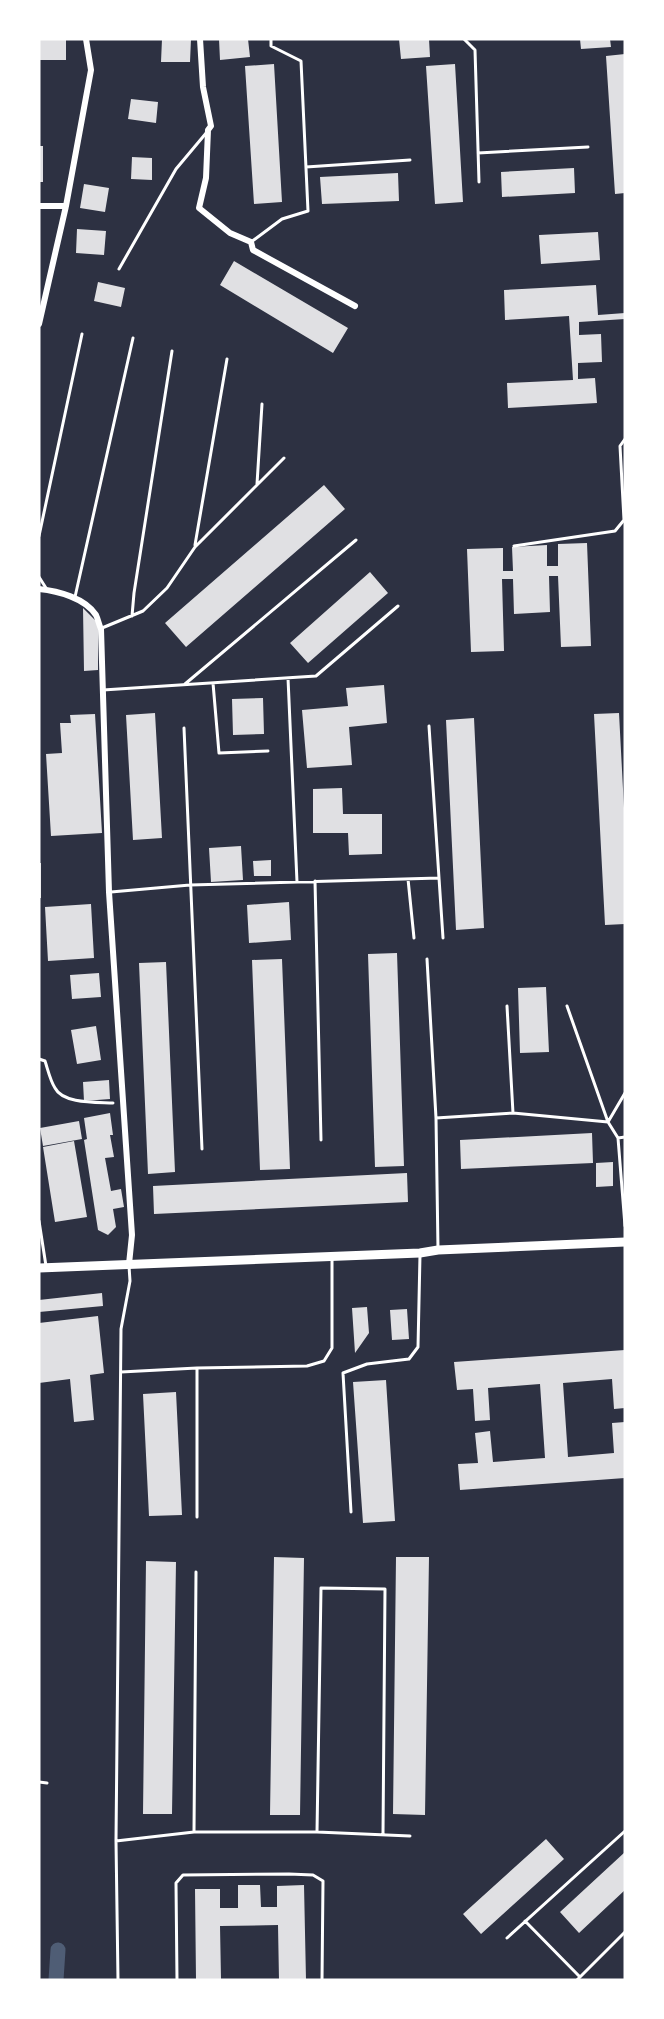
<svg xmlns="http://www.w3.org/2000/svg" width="664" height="2019" font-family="Commissioner,sans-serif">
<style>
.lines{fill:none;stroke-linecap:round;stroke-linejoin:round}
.canal{stroke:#4f5d75;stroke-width:15}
.building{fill:#e0e0e3}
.service{stroke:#fff;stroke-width:3}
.minor{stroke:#fff;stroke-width:6}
.secondary{stroke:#fff;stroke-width:9}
</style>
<rect width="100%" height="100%" fill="#2d3142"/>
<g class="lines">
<path class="canal" d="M56 1980 58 1950"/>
</g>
<path class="building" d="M39 39H66V60H39Z
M162 39H191L190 62H161Z
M219 39H248L250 57 220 60Z
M399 39H429L430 57 401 59Z
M580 39H610L611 47 581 49Z
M625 54V193L615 194 606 56Z
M274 64 282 202 254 204 245 66Z
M455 64 463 202 435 204 426 66Z
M131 99 158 102 156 123 128 119Z
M39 146H43V182H39Z
M132 157 152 158V180L131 179Z
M574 168 575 193 502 197 501 172Z
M398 173 399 201 322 204 320 177Z
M84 184 109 188 105 212 80 208Z
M77 229 106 231 104 255 76 253Z
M598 232 600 260 541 264 539 235Z
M234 261 348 328 333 353 220 285Z
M98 282 125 288 121 307 94 301Z
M596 285 598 315 625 313V319L579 322V335L601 334 602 362 578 363V379L595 378 597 403 508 408 507 383 573 380 569 316 505 320 504 290Z
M324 485 345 509 186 647 165 623Z
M587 543 591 646 561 647 558 576H549L550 612 514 614 513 579H502L504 651 471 652 467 549 503 548V571H513L512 547 547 545V566H558V544Z
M370 572 388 593 308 663 290 643Z
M83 608 98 623V670L84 671Z
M384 685 387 723 349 727 352 765 307 768 302 710 348 706 346 688Z
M263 698 264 734 233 735 232 699Z
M155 713 162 838 133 840 126 715Z
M619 713 625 827V924L605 925 594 714Z
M95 714 102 833 51 836 46 754 62 753 60 723H71L70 715Z
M474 718 484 928 456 930 446 720Z
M342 788 343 814H382V854L349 855 348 833H313V789Z
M241 846 243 880 211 882 209 848Z
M271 860V876H254L253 861Z
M39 863H41V898H39Z
M289 902 291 940 249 943 247 905Z
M91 904 94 958 48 961 45 907Z
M397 953 404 1166 375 1167 368 954Z
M282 959 290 1169 260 1170 252 960Z
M166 962 175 1172 148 1174 139 963Z
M99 973 101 997 72 999 70 975Z
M546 987 549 1052 520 1053 518 988Z
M96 1026 101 1060 77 1064 71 1030Z
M109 1080 110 1099 84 1101 83 1082Z
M110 1113 113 1135H110L114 1157 105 1158 111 1191 121 1189 124 1207 113 1209 116 1227 108 1235 98 1230 84 1140 87 1139 84 1118Z
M79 1121 82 1139 43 1146 40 1128Z
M592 1133 593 1163 461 1169 460 1140Z
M74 1141 87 1217 55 1222 43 1147Z
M613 1162V1186L596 1187V1163Z
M407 1173 408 1202 154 1214 153 1186Z
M102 1293 103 1306 39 1312V1300Z
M367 1307 369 1333 355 1353 352 1308Z
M407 1309 409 1339 392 1340 390 1310Z
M98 1316 104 1373 90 1375 94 1420 74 1422 70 1379 39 1383V1323Z
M625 1350V1408L614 1409 612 1379 563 1383 568 1457 614 1453 612 1423 625 1422V1478L460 1490 458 1464 478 1463 475 1433 490 1431 493 1462 545 1458 540 1384 488 1388 490 1420 475 1421 473 1389 457 1390 454 1362Z
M386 1380 395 1521 363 1523 353 1382Z
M176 1392 182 1515 149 1516 143 1394Z
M274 1557 304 1558 300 1815H270Z
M396 1557H429L425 1815 393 1814Z
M146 1561 176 1562 172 1814H143Z
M546 1839 564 1859 481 1934 463 1914Z
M625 1852V1890L579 1933 560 1912Z
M238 1885H260L261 1907H277V1886L304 1885 306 1980H279L278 1925 220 1926 221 1979 196 1980 195 1889H220V1908H238Z"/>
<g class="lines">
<path class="service" d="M464 39 475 50 479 182
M478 153 588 147
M306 167 410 160
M251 242 282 219 308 211 301 61 271 46V39
M119 269 176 169 207 132
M257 484 262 404
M39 536 82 334
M195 545 227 359
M514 546 615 531 624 520 620 446 625 439
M39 577 46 588
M75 597 133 338
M132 616 134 593 172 351
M102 628 143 611 167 588 195 547 284 458
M288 678 297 882
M213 683 219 753 268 751
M185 684 356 540
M103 690 316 676 398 606
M184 728 202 1149
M439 878 443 938
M408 879 414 938
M315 881 321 1140
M111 892 190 885 439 878 429 726
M427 959 436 1118
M507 1006 513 1113
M39 1059 45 1061C48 1070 50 1080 55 1088 63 1104 97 1102 113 1103
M625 1137 618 1138 625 1226
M618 1138 608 1122 625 1093
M39 1221 46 1266
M438 1249 436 1118 513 1113 608 1122 567 1006
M197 1368V1517
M121 1372 197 1368 307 1366 324 1361 332 1348V1257
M351 1512 343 1373 367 1364 409 1359 418 1347 420 1255
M39 1782 47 1783
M194 1832 196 1572
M317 1832 321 1588 385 1589 383 1834
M116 1841 194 1832H317L410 1836
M525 1921 580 1977
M507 1938 625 1831
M118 1980 116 1841 121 1329 130 1281 129 1266
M177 1980 176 1883 183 1875 289 1874 313 1875 323 1881 322 1980
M577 1980 625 1932"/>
<path class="minor" d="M200 39 203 87 211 126 208 130 206 178 199 208 230 233 251 242 253 250 355 306
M39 206H66
M39 324 66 206 91 70 86 39
M39 589C58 591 85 598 96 615 98 619 99 625 101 629L109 892 132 1235 129 1264"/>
<path class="secondary" d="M39 1268 420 1253 438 1250 625 1242"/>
</g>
<rect width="664" height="2019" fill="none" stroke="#ffffff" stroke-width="81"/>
</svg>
